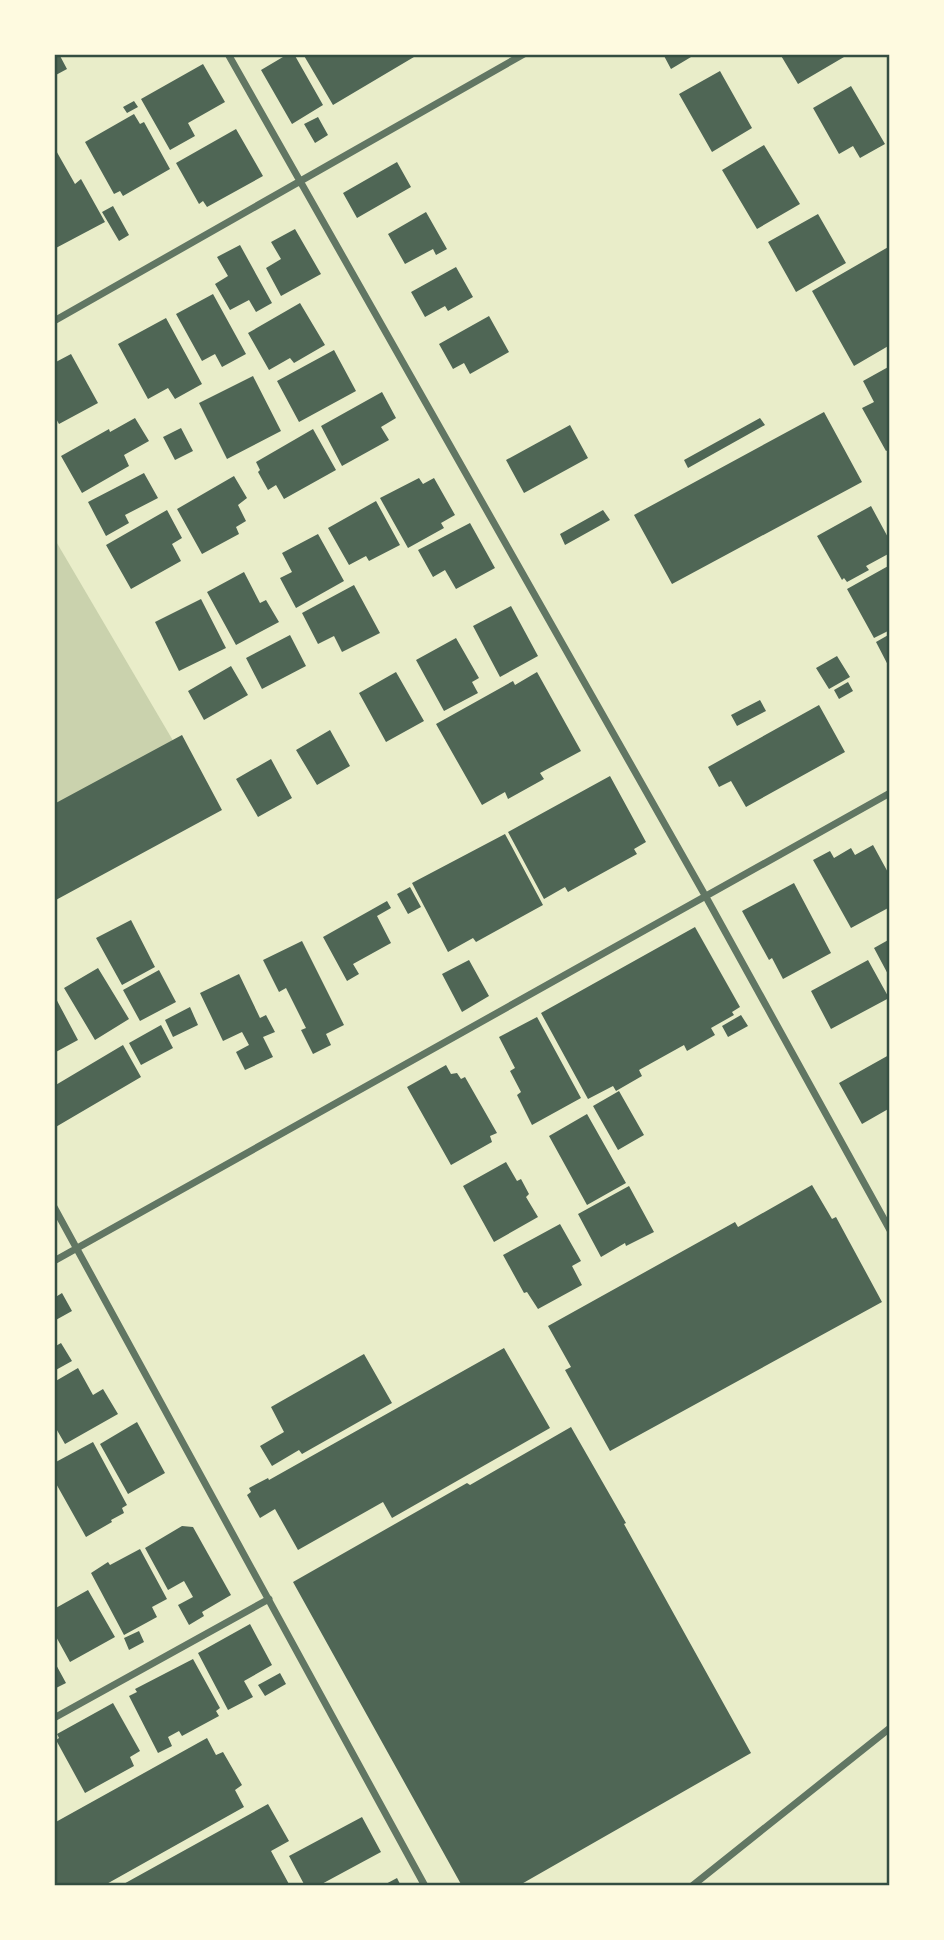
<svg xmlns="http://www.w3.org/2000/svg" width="944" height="1940" font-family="'Space Grotesk',sans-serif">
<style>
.green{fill:#cad2ad}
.building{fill:#4f6655}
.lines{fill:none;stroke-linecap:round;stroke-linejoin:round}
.minor{stroke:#617663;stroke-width:7}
.neatline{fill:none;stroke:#344e41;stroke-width:2.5}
</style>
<rect width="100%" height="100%" fill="#e9edc9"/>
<path class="green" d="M54 538 175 744 54 809Z"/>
<path class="building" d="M54 54H59L67 69 54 76Z
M288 54H294L323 105 292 124 261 70Z
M303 54H419L333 105Z
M663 54H696L671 69Z
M780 54H842L844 57 798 84Z
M203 64 225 102 188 123 195 136 170 150 141 99Z
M720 71 752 128 712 152 679 94Z
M851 86 885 144 860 158 853 146 839 154 813 108Z
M134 101 138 107 127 113 123 107Z
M134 114 140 124 144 122 170 169 123 196 120 191 114 194 85 142Z
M318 117 328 135 315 143 304 124Z
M236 129 263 176 207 207 203 201 199 204 176 163Z
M764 145 800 204 757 229 722 170Z
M54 147 75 184 81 179 105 222 54 249Z
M397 162 411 187 357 218 343 193Z
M113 206 129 235 119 241 102 212Z
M426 212 447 249 436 255 433 249 405 264 388 234Z
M818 214 846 263 796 292 768 242Z
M295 229 321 274 281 296 266 268 281 259 271 242Z
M240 245 272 303 256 312 249 300 230 310 215 284 228 276 217 257Z
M890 246V345L854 366 812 291Z
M456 267 473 297 448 311 445 306 425 317 411 292Z
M213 294 246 354 222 367 215 354 202 361 176 314Z
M300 303 325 345 294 363 290 358 269 370 248 333Z
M489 316 509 352 470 374 464 363 453 369 439 344Z
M166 318 202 384 175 399 168 388 148 399 118 344Z
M334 350 356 391 299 422 277 381Z
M71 354 98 403 59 424 54 415V363Z
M890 366V449L886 451 862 408 874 402 863 381Z
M253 376 281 431 227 459 199 403Z
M382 392 396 418 381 427 389 440 342 466 321 426Z
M824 412 862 482 672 584 634 515Z
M135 418 149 441 124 455 129 466 82 493 61 456 109 429 110 432Z
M760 418 765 425 688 468 684 460Z
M570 425 588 458 524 493 506 460Z
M181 428 193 451 175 460 163 437Z
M313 429 336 470 284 499 276 485 268 490 258 472 260 470 256 462Z
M144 473 158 498 125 515 129 523 106 536 88 502Z
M234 476 247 498 238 505 246 521 236 527 239 534 202 554 177 509Z
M419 478 423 484 434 478 455 515 441 523 444 528 408 548 380 498Z
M376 501 400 545 369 561 366 556 349 565 328 528Z
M871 506 890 541V553L866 566 869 570 847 582 844 578 842 580 817 536Z
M167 510 182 538 172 544 181 561 131 589 106 545Z
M603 510 610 520 565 545 560 534Z
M470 523 495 568 456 589 445 570 433 577 418 550Z
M318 534 344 581 296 608 280 578 292 572 282 553Z
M890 565V630L874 638 847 589Z
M244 572 260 603 266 600 279 622 236 645 207 592Z
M354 585 380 633 342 652 334 636 318 644 302 613Z
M201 599 226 648 179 671 155 622Z
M511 606 538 656 500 677 473 626Z
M890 634V669L876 642Z
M290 635 306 666 262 689 246 658Z
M456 638 479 678 472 682 478 693 444 711 416 660Z
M837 656 850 677 829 689 816 668Z
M231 666 248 695 204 720 188 691Z
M396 672 424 721 386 742 359 693Z
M537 672 581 751 540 773 544 779 508 799 505 792 482 805 436 724 513 681 515 685Z
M848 682 853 691 839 699 834 690Z
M760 700 766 711 737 726 731 715Z
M819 705 845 752 746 807 731 781 719 787 708 767Z
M330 730 350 766 317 785 296 750Z
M182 735 222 810 54 901V804Z
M271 759 292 798 258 817 236 779Z
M610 776 646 842 634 849 637 854 568 892 565 887 544 899 508 832Z
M505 834 543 905 476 942 473 938 448 952 412 883Z
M873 845 890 876V907L851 928 813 860 830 851 834 858 851 848 855 855Z
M794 883 831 953 783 979 772 958 769 960 742 911Z
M410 887 421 907 408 914 397 894Z
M387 901 391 908 377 916 391 943 353 964 359 974 347 981 323 937Z
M131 920 155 967 122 985 96 938Z
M695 927 740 1007 732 1012 734 1015 711 1028 715 1035 687 1051 684 1045 639 1070 642 1076 616 1091 613 1086 588 1099 541 1013Z
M890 939V978L874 948Z
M302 941 344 1025 326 1034 331 1045 313 1054 301 1030 306 1028 286 988 279 992 263 960Z
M469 960 489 996 462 1012 442 974Z
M868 960 889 998 831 1029 811 991Z
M98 968 129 1019 95 1040 64 988Z
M159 970 176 1002 140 1021 123 990Z
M239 974 260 1018 266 1015 275 1032 263 1037 273 1057 245 1070 236 1052 249 1045 242 1032 223 1041 200 993Z
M54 995 78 1040 54 1053Z
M190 1007 198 1025 173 1037 165 1020Z
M741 1015 748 1026 728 1037 722 1026Z
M537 1017 581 1098 532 1125 517 1095 521 1092 510 1071 515 1068 499 1037Z
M161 1025 173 1048 141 1065 129 1043Z
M123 1045 141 1077 54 1128V1086Z
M889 1055 890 1108 862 1124 839 1083Z
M446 1065 451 1074 457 1073 461 1079 465 1077 497 1133 490 1136 492 1142 451 1165 407 1087Z
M619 1091 644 1135 618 1150 593 1106Z
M587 1114 626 1183 587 1205 549 1136Z
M506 1162 517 1181 521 1179 529 1194 526 1197 538 1217 494 1242 463 1186Z
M812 1185 832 1219 836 1217 882 1302 610 1451 565 1370 571 1367 548 1326 735 1222 738 1227Z
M629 1186 654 1232 626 1246 625 1243 601 1257 578 1214Z
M560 1224 581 1261 572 1266 582 1285 538 1309 527 1292 524 1293 503 1255Z
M62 1293 72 1311 54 1321V1298Z
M61 1343 72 1361 54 1371V1347Z
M504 1348 550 1428 392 1518 383 1502 298 1550 275 1509 260 1518 247 1495 251 1492 249 1488 268 1478 269 1480Z
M364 1354 392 1403 302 1454 299 1450 272 1466 260 1446 284 1432 271 1407Z
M78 1368 93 1395 103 1389 118 1414 65 1444 54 1425V1382Z
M137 1422 165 1473 128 1494 100 1444Z
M571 1427 626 1523 624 1524 751 1753 518 1886H462L293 1582 467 1483 470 1485Z
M93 1442 127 1505 122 1508 124 1513 111 1520 112 1522 86 1537 54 1480V1463Z
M182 1526 193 1527 231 1595 202 1612 204 1616 189 1625 178 1605 193 1597 184 1581 168 1590 145 1548Z
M140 1549 167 1599 152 1607 157 1617 124 1635 91 1573 108 1562 110 1565Z
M88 1590 115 1637 70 1662 54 1633V1609Z
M250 1624 272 1665 244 1681 253 1697 228 1710 198 1653Z
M139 1631 144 1642 129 1650 124 1638Z
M193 1659 220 1708 216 1711 219 1716 182 1736 179 1731 168 1737 172 1746 158 1753 129 1696 137 1692 135 1689Z
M54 1661 66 1683 54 1689Z
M280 1673 286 1684 265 1696 258 1685Z
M113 1703 140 1751 130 1757 134 1766 85 1793 56 1740 59 1738 57 1734Z
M207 1738 216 1755 223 1752 242 1785 235 1790 244 1807 103 1886H54V1823Z
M268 1804 289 1841 271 1851 290 1886H120Z
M362 1817 381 1852 318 1886H305L289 1856Z
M397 1878 401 1886H382Z"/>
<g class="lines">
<path class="minor" d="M228 54 706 897 890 1230
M54 321 524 54
M54 1207 425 1886
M54 1261 890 793
M54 1718 269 1599
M692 1886 890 1728"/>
</g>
<rect width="944" height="1940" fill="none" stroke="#fefae0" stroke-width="112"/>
<rect x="56" y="56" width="832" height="1828" class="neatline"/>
</svg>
